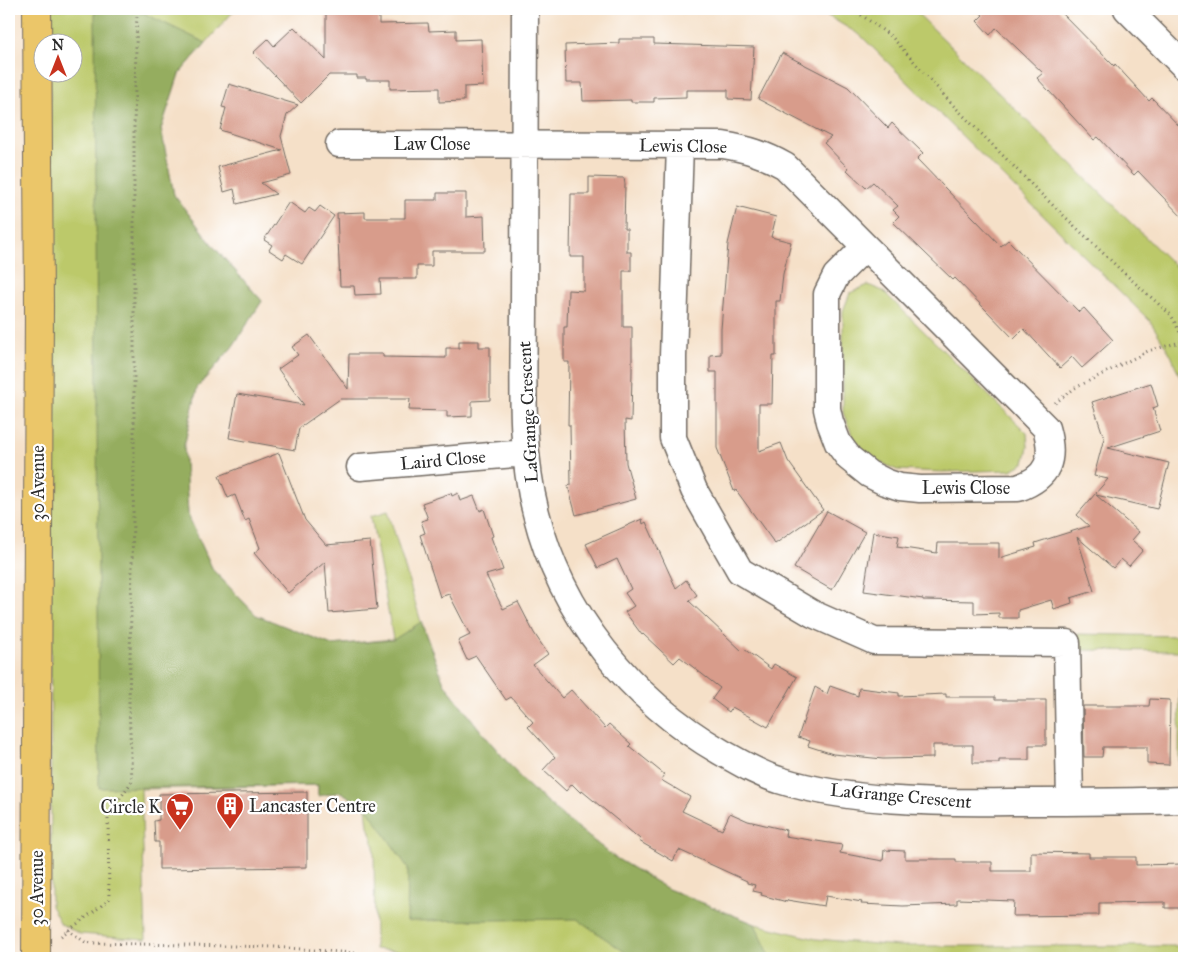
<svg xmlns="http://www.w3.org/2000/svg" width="1193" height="967" font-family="'IM FELL Great Primer',serif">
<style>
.green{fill:#bcc96b;stroke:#747a4b}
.forest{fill:#95ad5f;stroke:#606c45}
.building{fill:#d89c8b}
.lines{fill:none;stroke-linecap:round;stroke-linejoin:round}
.minor-casing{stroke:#726a62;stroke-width:29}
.major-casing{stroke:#726a62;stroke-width:30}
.path{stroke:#726a62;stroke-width:3;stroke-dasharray:1 4;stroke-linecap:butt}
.minor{stroke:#fff;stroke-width:26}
.major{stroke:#ebc669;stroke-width:28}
.labels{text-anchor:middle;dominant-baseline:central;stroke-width:4.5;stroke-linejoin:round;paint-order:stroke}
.street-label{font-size:18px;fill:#2b2b2b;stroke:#fff}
.poi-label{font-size:18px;fill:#2b2b2b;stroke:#fff;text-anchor:start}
</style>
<rect width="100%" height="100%" fill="#fff"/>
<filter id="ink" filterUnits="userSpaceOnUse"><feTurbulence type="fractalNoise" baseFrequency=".02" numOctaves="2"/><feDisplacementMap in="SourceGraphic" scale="10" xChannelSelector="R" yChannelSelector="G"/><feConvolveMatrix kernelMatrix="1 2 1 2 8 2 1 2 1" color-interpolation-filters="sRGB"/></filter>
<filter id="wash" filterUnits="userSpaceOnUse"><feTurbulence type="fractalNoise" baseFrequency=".0096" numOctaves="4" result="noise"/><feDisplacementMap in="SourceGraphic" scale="20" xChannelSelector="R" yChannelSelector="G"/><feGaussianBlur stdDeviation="1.12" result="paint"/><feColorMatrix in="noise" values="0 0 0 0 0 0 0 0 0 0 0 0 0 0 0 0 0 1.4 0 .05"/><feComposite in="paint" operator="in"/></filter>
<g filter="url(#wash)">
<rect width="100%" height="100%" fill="#f5e0c8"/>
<path class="green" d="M51 9H238L231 14 179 74 161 129 174 195 214 247 262 301 233 346 197 388 184 447 188 515 213 570 256 615 332 645 393 639 371 516 388 511 421 622 444 683 480 730 524 782 565 818 614 857 668 889 755 924 816 939 899 946H1184V958H457L375 949 374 845 368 826 366 807 341 792 318 796V785L141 789 146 939 80 934 61 924 51 906 50 73 72 72V42H51Z
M807 9H913L1184 275V387L1171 355 1150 321 860 35 828 16Z
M868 285 883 291 1027 433 1028 447 1024 463 1011 470 942 472 897 470 870 458 854 439 843 413V311L850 293Z
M1184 580V775L1179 774 1180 651 1076 650 1078 634 1178 636Z"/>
<path class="forest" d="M95 9H135L206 43 179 74 161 129 174 195 214 247 262 301 233 346 197 388 184 446 188 515 213 570 256 615 332 645 393 640 421 622 444 683 480 730 524 782 565 818 614 857 668 889 755 924 771 958H654L629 955 577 919 407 921 408 868 366 807 341 792 318 796V785L99 788Z"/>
<g id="blocks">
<path class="building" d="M976 9H1058L1114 66 1115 64 1149 101 1152 98 1184 131V219L1138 171 1134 175 1098 137 1094 140 1037 78 1043 73 996 28 990 35 977 21 983 15Z
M326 12H379V24L428 23 429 31 456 30V40L481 39 483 86 464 87V101L439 102V88L390 89V80H366V78H357V75H329L301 103 253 53 268 39 274 46 294 27 326 60Z
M619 39H654V44L754 47 751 100 728 99V90H686V97L654 98V102H631V100L583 101 582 83H566L565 45 619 43Z
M782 53 848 87 888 128 892 123 923 153 917 159 1001 246 1008 240 1079 312 1084 308 1113 340 1082 368 1072 357 1060 368 1024 329 1014 339 955 278 953 280 893 222 899 216 893 210 898 206 873 182 866 188 847 170 848 168 824 143 831 137 758 99Z
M229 84 298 105 287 115 281 136 291 175 261 183 276 194 237 204 234 189 224 192 218 167 282 150 220 130 226 108 222 107Z
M589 177 624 178 625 184 624 229H627V252H631V271H623V327H632V371L631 421 625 420 626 463 636 499 576 515 568 486 571 485 570 425H568L569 362H564V327H567L568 290 584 291V257H570L571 194H589Z
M437 193H466V217L484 216 485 251H432V266H417V279H380L381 294 355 295 354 286H340L337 213 365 212V218H405V200H437Z
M289 202 305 213 309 208 315 212 320 206 334 216 302 264 286 254 283 259 269 250 272 245 264 240Z
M737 207 776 217 771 237 791 242 783 274 780 301H776V356H773L772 404H759V451L781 443 788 461 823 510 775 544 736 490 734 491 717 448V372H710V355L721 354V329L728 244Z
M309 335 348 389 349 354H383V357L446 358V348H459V341H479V347H490V400L472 401V416L447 417V411L409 410 410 399H340L299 428 295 450 229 438 237 394 304 405 278 369 298 355 292 347Z
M1151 383 1158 406 1153 408 1160 431 1108 448 1169 463 1157 509 1096 495 1139 532 1132 540 1143 550 1129 566 1121 559 1113 568 1077 537 1094 591 1071 598 1072 603 1054 609 1051 600 1018 610V618H999V613L974 614V601L923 600V599L864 591 873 532 899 536 897 547 937 553 938 543H999V558L1036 547 1035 543 1089 526 1077 515 1108 479 1094 476 1104 438 1092 402Z
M279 453 305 520 326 545 370 541 377 609 329 613 325 562 288 593 254 553 260 548 249 519 245 521 235 495 228 498 219 476Z
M451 493 452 496 458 493 460 501 474 496 480 511 484 509 493 536 491 537 503 570 486 575 503 609 518 602 534 633 548 654 533 665 562 698 571 690 605 728 609 724 631 744 629 746 665 775 661 780 690 797 682 811 722 830 730 813 748 821 786 830 785 836 842 845 840 853 883 861 884 850 905 851V859H956V862H992V871H1031V852L1089 853V857H1136V865L1184 864V908H1165V902L1099 903V915L1013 916 1014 901 957 899V904L903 906 861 904 862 902 826 896 824 906 787 900V902L761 895 762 893 753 891 755 885 747 883V881L679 850 673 861 639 841 640 839 582 791 581 793 572 784 566 791 543 770 555 757 528 727 533 722 511 697 506 700 476 656 467 660 458 641 470 635 449 594 440 597 420 535 425 533 421 521 428 519 422 503Z
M827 511 865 532 832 590 794 568Z
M642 519 643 524 646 522 676 588 686 580 697 595 689 601 742 651 744 649 771 669 774 664 797 677 768 727 732 707 729 712 712 699 720 688 680 657 674 663 643 634 642 635 625 612 634 606 625 593 631 589 617 559 598 568 586 544Z
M830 686 858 696 859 688 899 693V696L946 694V697H995V700H1046V745H1029V760H999V763H973V745H933V758L883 759 833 754 808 746 810 741 798 737 815 687 827 694Z
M1150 699 1170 700 1169 765 1147 764V747H1103L1102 757H1084L1083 706H1149Z
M307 792V867L159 869V842H155L154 821 159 820V794Z"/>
</g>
</g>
<g filter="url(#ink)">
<use href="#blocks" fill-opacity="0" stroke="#726a62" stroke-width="1"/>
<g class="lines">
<defs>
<path id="minor" d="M525 9C524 108 524 207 524 306 524 374 519 447 536 513 561 614 631 700 721 752 739 762 758 774 779 780 849 802 936 803 1010 802 1068 802 1126 802 1184 800
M1127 9 1184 66
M339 144 723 145C747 149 764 154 785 166L1046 428C1055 459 1049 477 1018 488L920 489 900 487 885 482 869 474 849 458 838 443 830 422 827 409V294L836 276 865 247
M680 145 673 357V438L694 490 740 571 813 614 874 641 1067 643 1070 802
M360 467 526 453"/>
<path id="major" d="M36 958 39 305 37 9"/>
</defs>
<use href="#minor" class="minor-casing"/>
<use href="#major" class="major-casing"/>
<path class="path" d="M853 9 892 37 950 102 1040 193 1125 274 1171 315 1184 340
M1055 403 1075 388 1148 351 1184 341
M68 930 85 942 93 943 275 947 417 958
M61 936 109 900 108 816 132 781 129 705 134 472V127L137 9"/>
<use href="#minor" class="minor"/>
<use href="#major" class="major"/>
</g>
</g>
<defs>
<symbol id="building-pin" viewBox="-11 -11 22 30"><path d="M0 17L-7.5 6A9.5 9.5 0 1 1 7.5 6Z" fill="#c8321e" stroke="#fff"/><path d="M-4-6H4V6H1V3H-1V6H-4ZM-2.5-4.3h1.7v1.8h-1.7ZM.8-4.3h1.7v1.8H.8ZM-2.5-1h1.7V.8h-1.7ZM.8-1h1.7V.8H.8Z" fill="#fff"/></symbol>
<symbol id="supermarket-pin" viewBox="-11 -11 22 30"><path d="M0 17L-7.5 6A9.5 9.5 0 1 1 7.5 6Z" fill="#c8321e" stroke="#fff"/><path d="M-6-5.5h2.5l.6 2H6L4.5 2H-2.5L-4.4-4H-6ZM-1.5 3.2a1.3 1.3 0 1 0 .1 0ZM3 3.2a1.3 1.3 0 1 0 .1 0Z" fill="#fff"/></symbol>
</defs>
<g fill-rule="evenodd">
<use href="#building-pin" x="214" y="790" width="32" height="43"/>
<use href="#supermarket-pin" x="164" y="791" width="32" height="43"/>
</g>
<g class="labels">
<g class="street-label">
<text x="432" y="144">Law Close</text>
<text transform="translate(683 146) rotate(1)">Lewis Close</text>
<text transform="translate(528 412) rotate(-93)">LaGrange Crescent</text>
<text transform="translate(443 460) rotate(-5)">Laird Close</text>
<text transform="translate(38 483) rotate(-90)">30 Avenue</text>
<text x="966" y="488">Lewis Close</text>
<text transform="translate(901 796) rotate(5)">LaGrange Crescent</text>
<text transform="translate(37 888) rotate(-90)">30 Avenue</text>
</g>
<g class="poi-label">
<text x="249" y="806">Lancaster Centre</text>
<text x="161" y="807" text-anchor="end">Circle K</text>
</g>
</g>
<rect width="1193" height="967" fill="none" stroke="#fff" stroke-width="30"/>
<g transform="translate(58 58)"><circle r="24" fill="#ffffff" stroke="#aaaaaa"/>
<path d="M0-4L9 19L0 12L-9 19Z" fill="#c8321e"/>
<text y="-8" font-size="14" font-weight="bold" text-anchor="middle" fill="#2b2b2b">N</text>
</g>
</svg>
